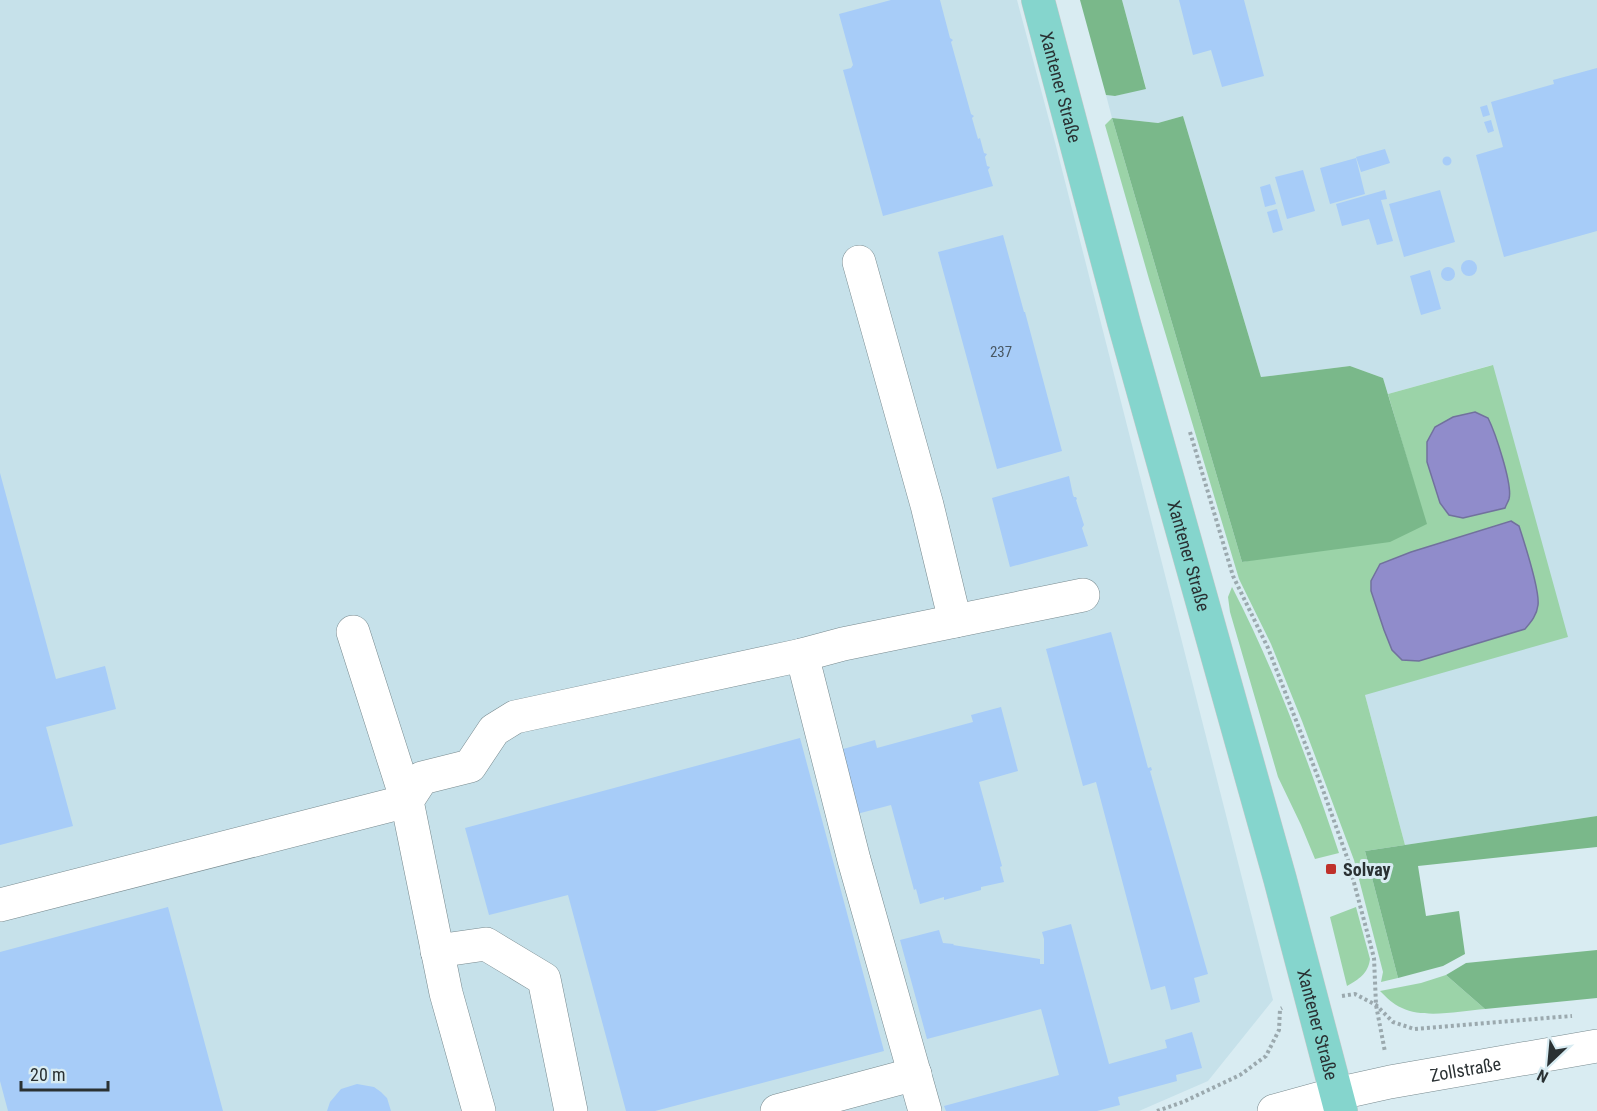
<svg xmlns="http://www.w3.org/2000/svg" width="1597" height="1111" font-family="'Roboto Condensed',sans-serif">
<style>
.built{fill:#c6e1ea}
.green{fill:#9bd3a8}
.forest{fill:#7ab88a}
.water{fill:#908ccb;stroke:#71719d;stroke-width:1.5}
.building{fill:#a7ccf8}
.lines{fill:none;stroke-linecap:round;stroke-linejoin:round}
.minor-casing{stroke:#788a8f;stroke-width:34}
.major-casing{stroke:#c8c9ca;stroke-width:34}
.path{stroke:#9ba9ae;stroke-width:4;stroke-dasharray:3 3;stroke-linecap:butt}
.minor{stroke:#fff;stroke-width:33}
.major{stroke:#85d5cd;stroke-width:33}
.poi-dot{fill:#bf312b;stroke:#d9ecf2;stroke-width:2}
.labels{text-anchor:middle;dominant-baseline:central;stroke-width:6;stroke-linejoin:round;paint-order:stroke}
.number-label{font-size:15px;fill:#495864}
.street-label{font-size:18px;fill:#2a3133;stroke:#d9ecf2}
.poi-label{font-size:18px;font-weight:bold;fill:#2a3133;stroke:#d9ecf2;text-anchor:start}
</style>
<rect width="100%" height="100%" fill="#d9ecf2"/>
<path class="built" d="M0 0H1017L1056 146 1273 1000 1208 1081 1139 1111H0Z
M1122 0H1597V816L1405 845 1365 695 1492 365 1388 394 1383 378 1350 366 1261 377 1183 116 1158 123 1112 118 1106 95 1115 96 1146 88Z"/>
<path class="green" d="M1112 118 1242 562 1426 524 1388 394 1493 365 1568 637 1365 695 1405 845 1365 851 1398 978 1381 982 1383 972 1354 860 1302 721 1271 644 1239 579 1149 279 1105 125Z
M1232 587C1276 672 1309 763 1339 853L1315 859 1301 825 1278 777 1230 612 1228 597Z
M1356 907 1370 959C1368 974 1359 979 1347 986L1330 917Z
M1446 975 1485 1009C1460 1011 1425 1019 1402 1008 1393 1004 1387 998 1380 991L1421 983Z"/>
<path class="forest" d="M1080 0H1122L1146 89 1115 96 1106 95Z
M1183 116 1261 377 1350 366 1383 378 1427 524 1390 542 1242 562 1112 118 1158 123Z
M1597 816V847L1418 866 1426 916 1459 911 1465 954 1443 966 1398 978 1365 851Z
M1597 950V998L1485 1009 1446 975 1466 963Z"/>
<path class="water" d="M1475 412 1488 418C1495 432 1513 485 1509 499 1508 502 1506 505 1505 508L1463 518 1449 515 1440 503 1427 462V442L1435 427 1453 417Z
M1511 521 1519 526C1524 542 1540 589 1538 605 1537 615 1531 622 1525 629L1419 661 1402 660 1392 650 1384 630 1371 591V581L1380 564 1411 552Z"/>
<path class="building" d="M891 0H940L950 38 953 40 951 42 971 114 974 116 972 118 978 139 980 138 984 153 987 154 985 157 987 166 990 167 988 170 993 186 883 216 843 70 851 68 853 65 839 14Z
M1179 0H1244L1264 76 1222 87 1211 50 1193 55Z
M1597 68V231L1504 257 1476 155 1503 147 1491 102 1554 84 1553 80Z
M1487 105 1490 115 1483 117 1480 107Z
M1491 120 1494 131 1488 133 1484 122Z
M1385 149 1390 163 1361 172 1356 157Z
M1442.5 161a4.5 4.5 0 1 1 9 0a4.5 4.5 0 1 1-9 0Z
M1356 158 1365 194 1330 204 1320 168Z
M1303 170 1315 211 1287 219 1275 177Z
M1270 184 1276 204 1265 207 1260 187Z
M1385 190 1387 199 1381 200 1393 241 1377 245 1369 219 1342 226 1336 204Z
M1440 190 1455 242 1404 257 1389 204Z
M1277 209 1283 230 1273 233 1267 212Z
M1003 235 1024 312H1025L1062 451 997 469 938 252Z
M1461 268a8 8 0 1 1 16 0a8 8 0 1 1-16 0Z
M1441 274a7 7 0 1 1 14 0a7 7 0 1 1-14 0Z
M1430 270 1441 309 1421 315 1410 276Z
M0 473 56 679 105 666 116 709 46 727 73 826 0 845Z
M1069 476 1073 495 1074 497H1076L1077 499 1076 500 1084 525 1082 528 1088 546 1010 567 992 498Z
M1111 632 1148 768 1151 767 1152 770 1150 771 1208 974 1194 978 1200 1002 1171 1010 1165 986 1151 990 1096 782 1083 786 1046 649Z
M1001 707 1018 771 979 782 1002 866 1000 867 1004 882 981 887V890L944 900V897L920 904 916 889 914 890 891 805 853 815 836 751 875 740 877 748 973 722 971 715Z
M800 738 884 1051 655 1111H626L568 895 489 915 465 828Z
M168 907 223 1111H8L0 1081V952Z
M1071 924 1109 1064 1167 1048 1165 1040 1192 1032 1202 1068 1176 1075 1177 1081 1118 1097 1120 1105 1097 1111H946L944 1106 1059 1075 1041 1009 927 1039 900 940 939 930 943 943 954 944 953 945 1040 959V964H1044V939L1042 932Z
M357 1084 374 1087 381 1092 387 1098 391 1111H327L330 1102 341 1089Z"/>
<g class="lines">
<defs>
<g id="minor">
<path d="M859 262 927 505 955 621"/>
<path d="M802 655 854 860 925 1111"/>
<path d="M0 905 407 801 353 632"/>
<path d="M437 951 486 944 544 979 571 1111"/>
<path d="M479 1111 446 993 407 801 422 778 470 766 494 730 515 717 802 655 843 644 1083 595"/>
<path d="M777 1111 915 1074"/>
<path id="s1" d="M1274 1111 1336 1094 1390 1082 1597 1046"/>
</g>
<g id="major">
<path id="s2" d="M1038 0 1124 323 1280 879 1341 1111"/>
</g>
</defs>
<use href="#minor" class="minor-casing"/>
<use href="#major" class="major-casing"/>
<path class="path" d="M1190 432 1233 576 1268 648 1323 790 1348 860 1374 958 1376 1005 1385 1052
M1342 996 1355 994 1376 1005 1393 1022 1414 1029 1572 1016
M1157 1111 1183 1102 1240 1075 1266 1056 1279 1030 1280 1009 1282 1008"/>
<use href="#minor" class="minor"/>
<use href="#major" class="major"/>
</g>
<rect class="poi-dot" x="1325" y="863" width="12" height="12" rx="3"/>
<g class="labels">
<g class="number-label">
<text x="1001" y="352">237</text>
</g>
<g class="street-label">
<text stroke="none"><textPath href="#s2" startOffset="90">Xantener Straße</textPath></text>
<text stroke="none"><textPath href="#s2" startOffset="576">Xantener Straße</textPath></text>
<text stroke="none"><textPath href="#s2" startOffset="1062">Xantener Straße</textPath></text>
<text stroke="none"><textPath href="#s1" startOffset="196">Zollstraße</textPath></text>
</g>
<g class="poi-label">
<text x="1343" y="869">Solvay</text>
</g>
</g>
<g transform="translate(1549 1063) rotate(206)" stroke="#d9ecf2" stroke-width="4.5" paint-order="stroke">
<path d="M0-4.5L10 22L0 15L-10 22Z" fill="#2a3133"/>
<text y="-9" font-size="16" font-weight="bold" text-anchor="middle" fill="#2a3133">N</text>
</g>
<path d="M21 1081v9h87v-9" fill="none" stroke="#2a3133" stroke-width="3"/>
<text x="30" y="1081" font-size="18" fill="#2a3133" stroke="#d9ecf2" stroke-width="4.5" paint-order="stroke">20 m</text>
</svg>
